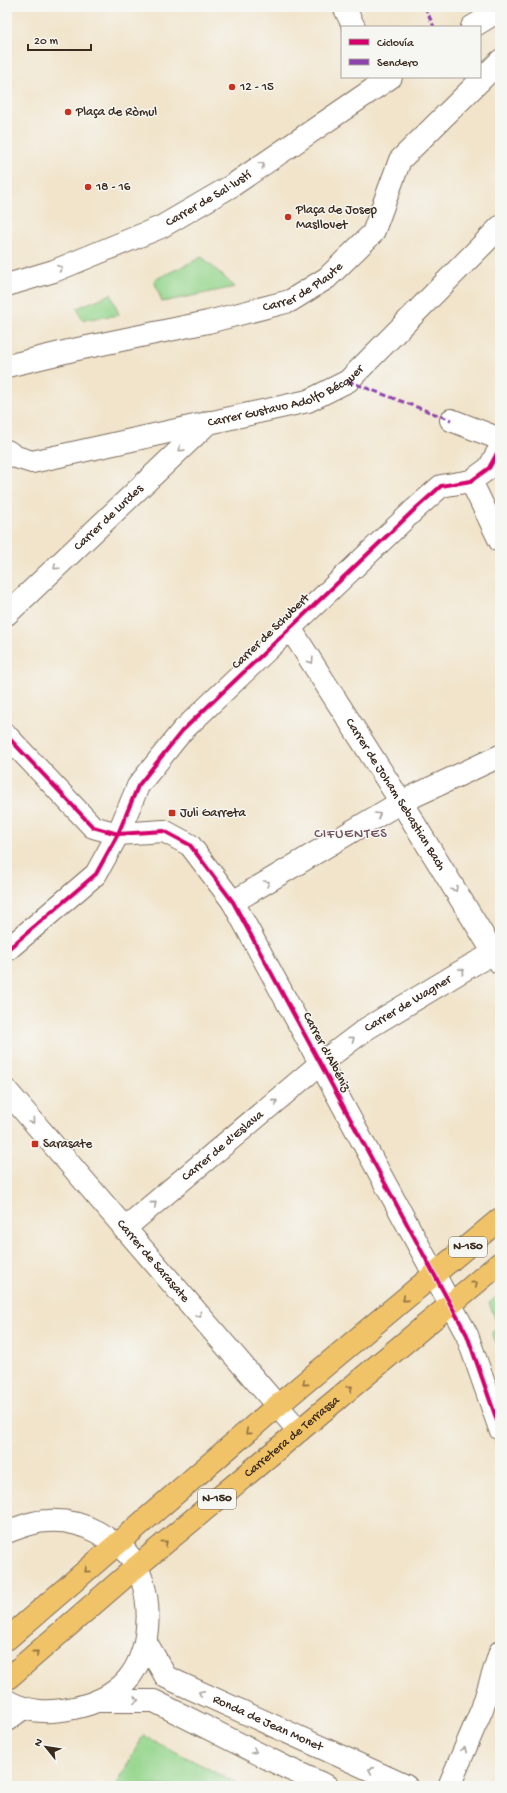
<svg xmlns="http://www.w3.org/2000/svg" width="507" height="1793" font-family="'Gochi Hand',sans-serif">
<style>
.green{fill:#94d58c;stroke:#688055}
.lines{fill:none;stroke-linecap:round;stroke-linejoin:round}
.minor-casing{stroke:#7b6b5b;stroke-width:24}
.tertiary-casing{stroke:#7b6b5b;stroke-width:24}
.primary-casing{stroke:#7b6b5b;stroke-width:24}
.minor{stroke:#fff;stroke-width:22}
.tertiary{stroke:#fff;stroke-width:22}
.primary{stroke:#f1c369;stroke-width:22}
.quiet{stroke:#8e44ad;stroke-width:3;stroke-dasharray:6 3;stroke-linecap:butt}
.cycleway-casing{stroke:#f6f6f2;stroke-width:6}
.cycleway{stroke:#d6006c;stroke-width:4}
.oneway{stroke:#a79f9a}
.oneway2{stroke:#8d6f40}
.poi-dot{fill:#c8321e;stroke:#f6f6f2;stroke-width:1.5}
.labels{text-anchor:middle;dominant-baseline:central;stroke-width:3;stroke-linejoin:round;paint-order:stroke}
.shield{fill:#f6f6f2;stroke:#73675e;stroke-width:1}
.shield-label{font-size:12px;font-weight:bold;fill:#3b2a1e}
.poi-label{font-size:13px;fill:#3b2a1e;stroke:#f6f6f2;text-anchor:start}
.street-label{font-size:13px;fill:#3b2a1e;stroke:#f6f6f2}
.neighbourhood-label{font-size:14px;letter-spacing:1px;fill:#705260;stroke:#f6f6f2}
</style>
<rect width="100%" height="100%" fill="#f6f6f2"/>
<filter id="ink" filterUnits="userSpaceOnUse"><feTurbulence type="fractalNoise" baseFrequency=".025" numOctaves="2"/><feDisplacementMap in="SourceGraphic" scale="8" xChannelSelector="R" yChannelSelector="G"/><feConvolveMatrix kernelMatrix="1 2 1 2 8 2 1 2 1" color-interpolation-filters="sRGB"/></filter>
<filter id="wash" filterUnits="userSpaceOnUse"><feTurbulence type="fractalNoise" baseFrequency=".012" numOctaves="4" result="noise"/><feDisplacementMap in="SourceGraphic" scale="16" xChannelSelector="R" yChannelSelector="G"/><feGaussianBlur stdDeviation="0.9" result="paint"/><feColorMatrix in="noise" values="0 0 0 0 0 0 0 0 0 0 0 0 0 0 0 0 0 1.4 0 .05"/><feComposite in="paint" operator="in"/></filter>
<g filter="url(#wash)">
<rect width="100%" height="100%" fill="#f1e4cb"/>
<path class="green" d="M202 257 235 287 162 302 154 280Z
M111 294 119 315 82 320 77 308Z
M500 1294V1351L492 1333 498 1326 489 1303Z
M143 1735 242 1786H116Z"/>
</g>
<g filter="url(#ink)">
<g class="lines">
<defs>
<g id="minor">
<path d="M344 7 354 27"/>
<path d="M472 27 500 10"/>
<path id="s1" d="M7 285 54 271 161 227 233 185 391 77"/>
<path d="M451 420 500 439"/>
<path id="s2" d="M7 451 16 457 32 462 308 401 348 381 500 227"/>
<path d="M471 481 500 541"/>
<path id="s3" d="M7 614 209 422"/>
<path id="s4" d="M290 628 401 802 500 963"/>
<path d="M7 736 93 827 118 834 164 831 190 845 233 902 467 1335 500 1429"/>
<path d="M233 902 401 802 500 756"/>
<path d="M7 950 96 874 118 834 138 786 182 731 413 511 441 486 471 481 489 468 500 448"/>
<path id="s5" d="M7 1091 299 1431"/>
<path id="s6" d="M124 1229 321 1063 366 1029 472 965 500 950"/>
<path d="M7 1720 22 1709"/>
<path d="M449 1786 482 1709 500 1652"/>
</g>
<g id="tertiary">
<path id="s7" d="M7 366 73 350 208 322 290 301 327 278 373 233 400 160 500 61"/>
<path d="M7 1532C20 1527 34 1521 48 1521 65 1520 82 1524 97 1532 107 1538 119 1545 127 1553 155 1584 154 1650 127 1680 114 1695 93 1704 74 1708 49 1713 29 1713 7 1701"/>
<path id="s8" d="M146 1642 166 1677 406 1786"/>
<path d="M98 1701H154L287 1768 327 1786"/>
</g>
<g id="primary">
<path d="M7 1639 277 1406 500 1219"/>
<path id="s9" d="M7 1679 135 1568 500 1263"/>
</g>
</defs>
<use href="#minor" class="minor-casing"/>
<use href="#tertiary" class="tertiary-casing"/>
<use href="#primary" class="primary-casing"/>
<use href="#minor" class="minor"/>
<use href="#tertiary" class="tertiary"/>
<use href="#primary" class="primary"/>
<path class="quiet" d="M425 7 434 27
M348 381 451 420"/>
<defs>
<path id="cycleway" d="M7 736 93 827 118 834 164 831 190 845 233 902 467 1335 500 1429
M7 950 96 874 118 834 138 786 182 731 413 511 441 486 471 481 489 468 500 448"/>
</defs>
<use href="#cycleway" class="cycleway-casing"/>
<use href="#cycleway" class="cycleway"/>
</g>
<defs><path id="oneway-chevron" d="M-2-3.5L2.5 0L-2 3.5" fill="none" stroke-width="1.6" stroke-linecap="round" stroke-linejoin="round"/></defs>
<g class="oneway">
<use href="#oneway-chevron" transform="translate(262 165) rotate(-35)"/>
<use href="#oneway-chevron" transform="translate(60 268) rotate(-22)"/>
<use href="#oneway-chevron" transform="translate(181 449) rotate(136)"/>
<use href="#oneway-chevron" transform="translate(56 567) rotate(137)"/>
<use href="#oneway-chevron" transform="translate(311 661) rotate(57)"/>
<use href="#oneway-chevron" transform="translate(378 815) rotate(-30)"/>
<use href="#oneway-chevron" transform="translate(267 883) rotate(-30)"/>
<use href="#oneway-chevron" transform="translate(455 889) rotate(58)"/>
<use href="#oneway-chevron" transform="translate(462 971) rotate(-31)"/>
<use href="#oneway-chevron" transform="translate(352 1039) rotate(-37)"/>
<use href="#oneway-chevron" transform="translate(275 1102) rotate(-40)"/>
<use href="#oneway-chevron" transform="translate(32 1121) rotate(50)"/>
<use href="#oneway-chevron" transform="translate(154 1204) rotate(-40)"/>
<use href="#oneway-chevron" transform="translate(199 1315) rotate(49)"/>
<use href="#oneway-chevron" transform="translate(201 1693) rotate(-155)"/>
<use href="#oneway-chevron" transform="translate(136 1700) rotate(1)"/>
<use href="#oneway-chevron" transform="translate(464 1750) rotate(-67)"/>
<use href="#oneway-chevron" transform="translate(254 1751) rotate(27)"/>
<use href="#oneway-chevron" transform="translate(371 1770) rotate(-156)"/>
</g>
<g class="oneway2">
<use href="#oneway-chevron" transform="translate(475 1284) rotate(-40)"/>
<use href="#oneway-chevron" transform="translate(405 1299) rotate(140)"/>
<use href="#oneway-chevron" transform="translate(305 1383) rotate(140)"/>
<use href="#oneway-chevron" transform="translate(350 1388) rotate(-40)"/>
<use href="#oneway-chevron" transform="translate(248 1432) rotate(139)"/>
<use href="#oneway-chevron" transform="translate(165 1543) rotate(-40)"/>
<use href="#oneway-chevron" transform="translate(87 1570) rotate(139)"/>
<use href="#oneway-chevron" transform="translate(36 1653) rotate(-41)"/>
</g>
</g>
<g class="poi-dot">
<circle cx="232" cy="87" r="4"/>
<circle cx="68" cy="112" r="4"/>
<circle cx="88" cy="187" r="4"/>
<circle cx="288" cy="217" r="4"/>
<rect x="168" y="809" width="8" height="8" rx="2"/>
<rect x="31" y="1140" width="8" height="8" rx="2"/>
</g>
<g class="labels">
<g class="shield">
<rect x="449" y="1237" width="38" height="20" rx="3"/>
<rect x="198" y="1489" width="38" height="20" rx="3"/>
</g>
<g class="shield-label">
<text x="468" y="1247">N-150</text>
<text x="217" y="1499">N-150</text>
</g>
<g class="poi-label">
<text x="240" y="87">12 - 15</text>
<text x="76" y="112">Plaça de Ròmul</text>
<text x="96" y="187">18 - 16</text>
<text x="296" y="210">Plaça de Josep<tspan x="296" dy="15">Masllovet</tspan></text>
<text x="180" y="813">Juli Garreta</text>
<text x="43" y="1144">Sarasate</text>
</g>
<g class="street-label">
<text stroke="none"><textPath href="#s1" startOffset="220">Carrer de Sal·lustí</textPath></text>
<text stroke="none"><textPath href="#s7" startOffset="308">Carrer de Plaute</textPath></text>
<text stroke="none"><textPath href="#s2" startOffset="291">Carrer Gustavo Adolfo Bécquer</textPath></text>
<text stroke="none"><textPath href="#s3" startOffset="140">Carrer de Lurdes</textPath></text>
<text transform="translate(271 632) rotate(-44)">Carrer de Schubert</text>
<text stroke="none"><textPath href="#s4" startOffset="197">Carrer de Joham Sebastian Bach</textPath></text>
<text stroke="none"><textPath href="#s6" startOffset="363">Carrer de Wagner</textPath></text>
<text transform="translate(326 1052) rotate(62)">Carrer d'Albéniz</text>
<text stroke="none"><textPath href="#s6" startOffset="129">Carrer de d'Eslava</textPath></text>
<text stroke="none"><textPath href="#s5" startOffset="224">Carrer de Sarasate</textPath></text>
<text stroke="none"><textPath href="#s9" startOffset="374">Carretera de Terrassa</textPath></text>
<text stroke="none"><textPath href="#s8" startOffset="152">Ronda de Jean Monet</textPath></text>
</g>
<g class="neighbourhood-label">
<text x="351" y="834">CIFUENTES</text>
</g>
</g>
<rect width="507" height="1793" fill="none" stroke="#f6f6f2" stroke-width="24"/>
<rect x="341" y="26" width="140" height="52" fill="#f6f6f2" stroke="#aba49d"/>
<rect x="349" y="39" width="20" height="6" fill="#d6006c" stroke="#aba49d"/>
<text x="377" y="46" font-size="12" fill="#3b2a1e">Ciclovía</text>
<rect x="349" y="59" width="20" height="6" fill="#8e44ad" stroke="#aba49d"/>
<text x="377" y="66" font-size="12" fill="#3b2a1e">Sendero</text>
<g transform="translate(46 1747) rotate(300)" stroke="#f6f6f2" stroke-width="3" paint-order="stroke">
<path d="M0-3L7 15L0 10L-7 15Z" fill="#3b2a1e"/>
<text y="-6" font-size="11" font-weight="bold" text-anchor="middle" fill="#3b2a1e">N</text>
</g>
<path d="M28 44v6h63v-6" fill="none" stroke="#3b2a1e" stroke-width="2"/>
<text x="34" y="44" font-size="12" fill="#3b2a1e" stroke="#f6f6f2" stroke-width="3" paint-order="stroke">20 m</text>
</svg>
